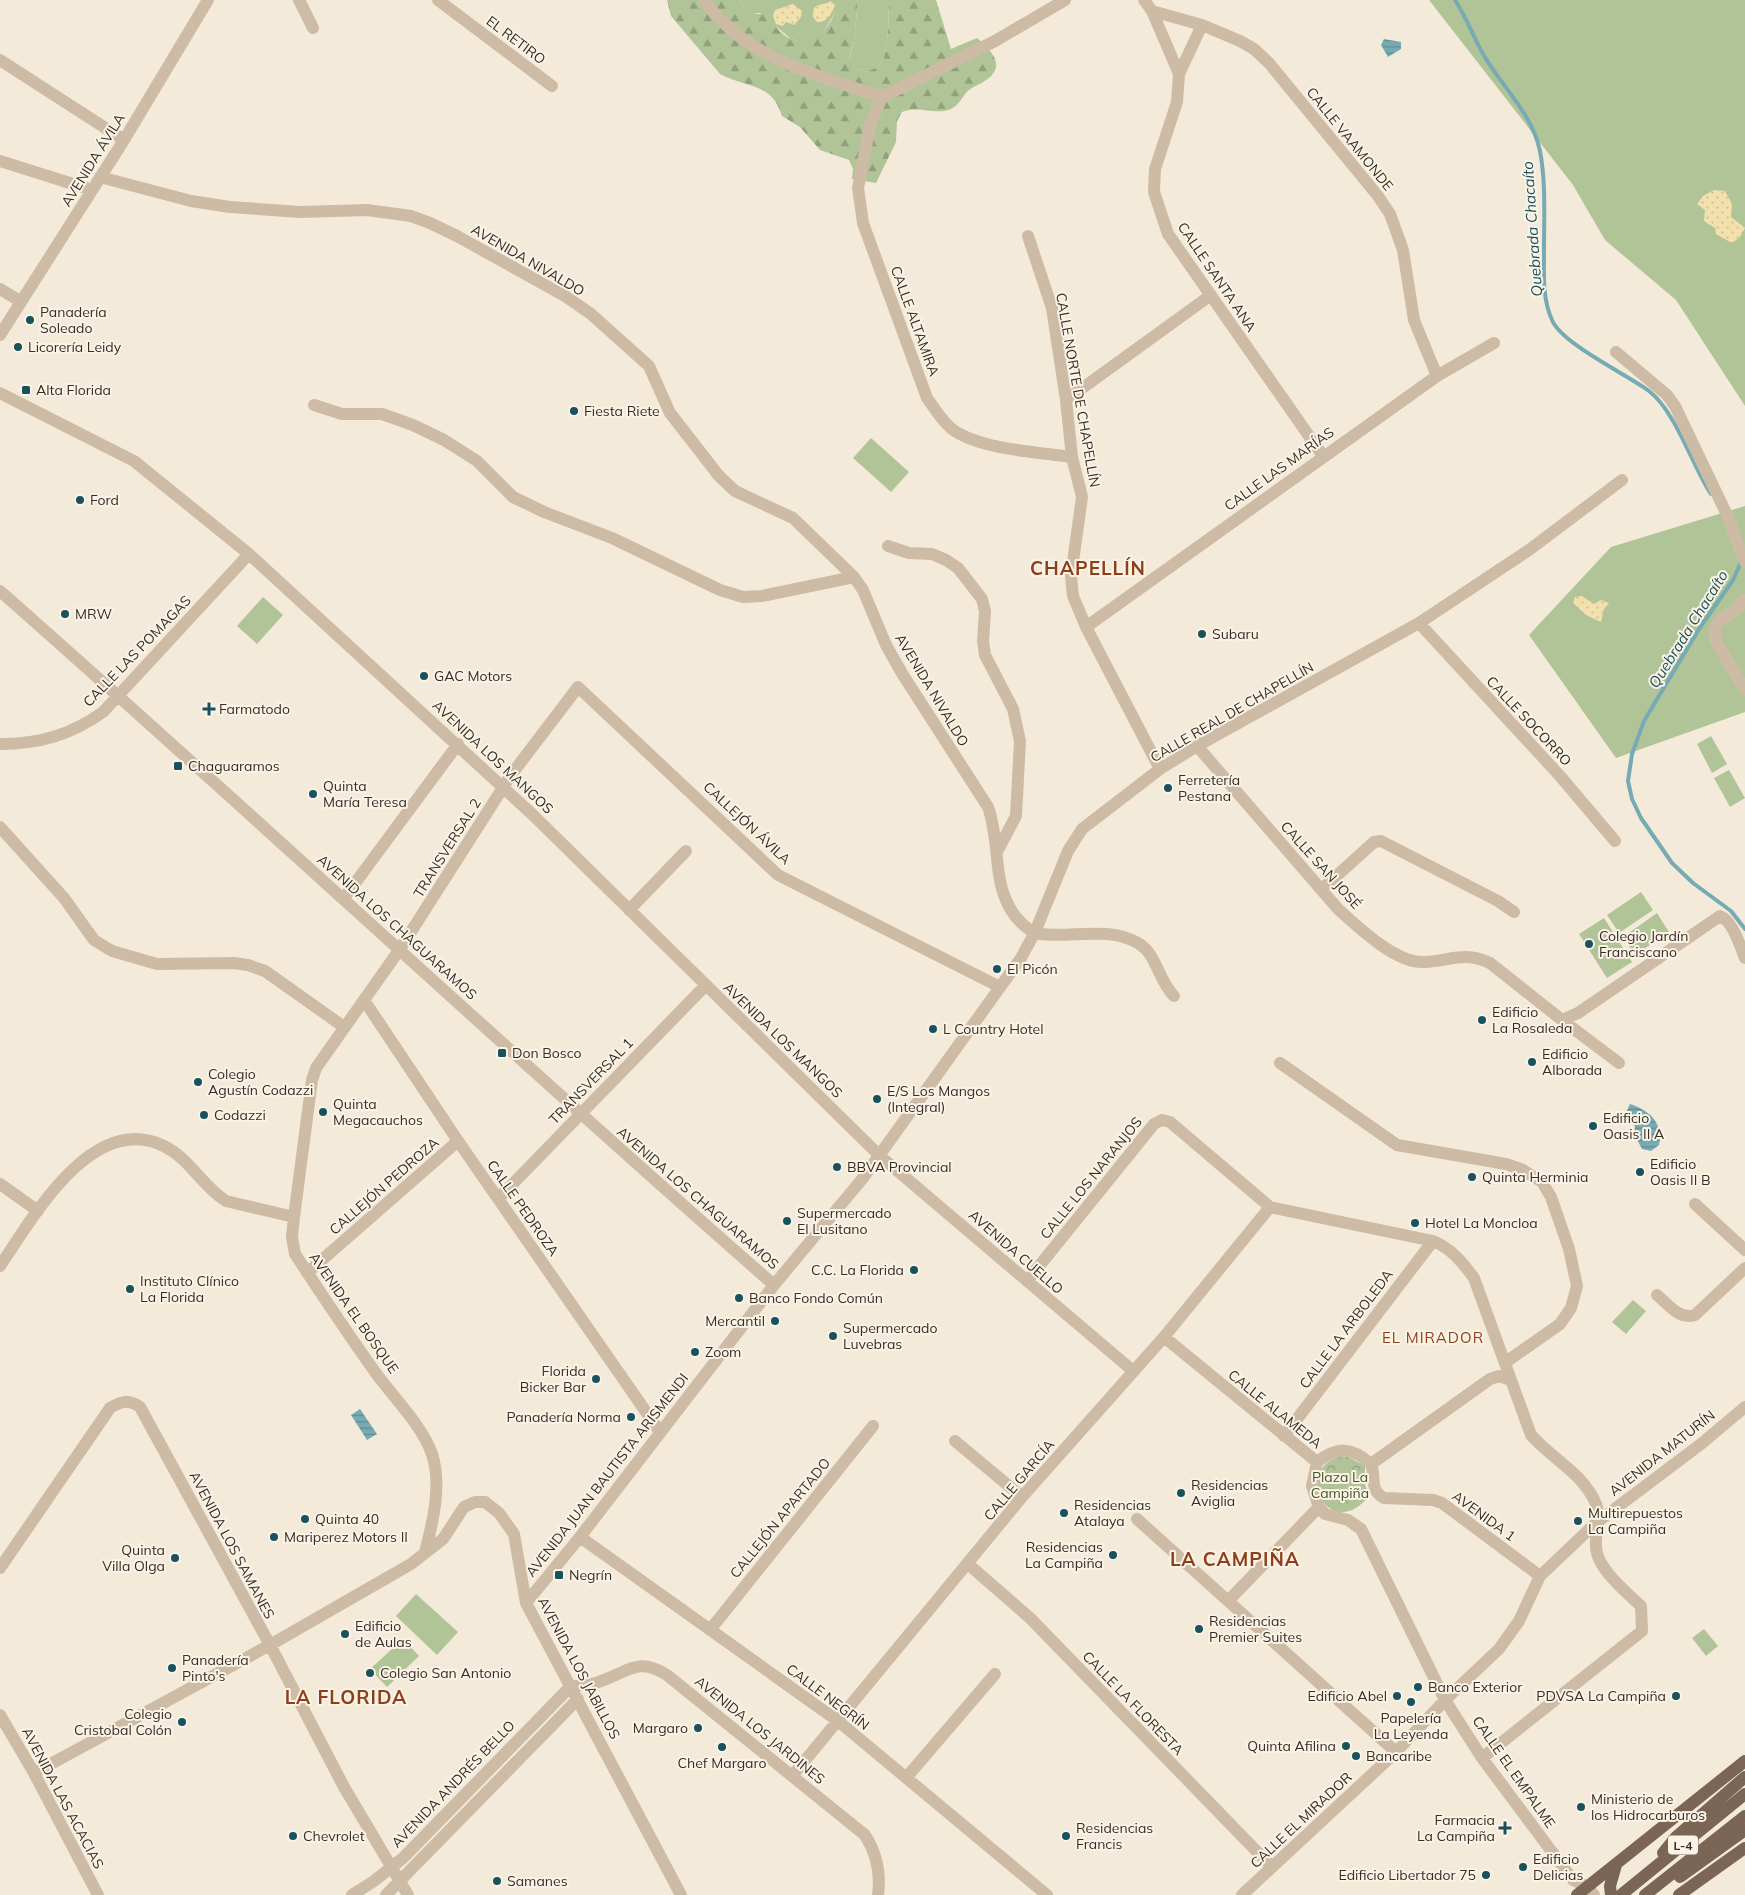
<svg xmlns="http://www.w3.org/2000/svg" width="1745" height="1895" font-family="Mulish,sans-serif">
<style>
.green{fill:#b1c498}
.forest{fill:url(#forest-firs)}
.sand{fill:url(#sand-dots)}
.park{fill:url(#park-crowns)}
.water{fill:url(#water-rules)}
.lines{fill:none;stroke-linecap:round;stroke-linejoin:round}
.stream{stroke:#76abb3;stroke-width:4}
.minor{stroke:#cdbba5;stroke-width:12}
.major{stroke:#7b6656;stroke-width:12}
.poi-dot{fill:#19525d;stroke:#fbf3e6;stroke-width:2}
.labels{text-anchor:middle;dominant-baseline:central;stroke-width:4;stroke-linejoin:round;paint-order:stroke}
.shield{fill:#fbf3e6;stroke:#726960;stroke-width:1}
.shield-label{font-size:12px;font-weight:bold;fill:#382e27}
.street-label{font-size:14px;fill:#382e27;stroke:#fbf3e6}
.poi-label{font-size:14px;fill:#382e27;stroke:#fbf3e6;text-anchor:start}
.park-label{font-size:14px;fill:#425828;stroke:#fbf3e6}
.water-label{font-size:15px;font-style:italic;fill:#19525d;stroke:#fbf3e6}
.neighbourhood-label{font-size:15px;letter-spacing:1px;fill:#8e3f19;stroke:#fbf3e6}
.district-label{font-size:19px;font-weight:bold;letter-spacing:1px;fill:#8e3f19;stroke:#fbf3e6}
</style>
<defs>
<pattern id="forest-firs" width="22" height="20" patternUnits="userSpaceOnUse" patternTransform="scale(1.25)"><rect width="22" height="20" fill="#b1c498"/><path d="M5 1l3.5 6h-7zM16 11l3.5 6h-7z" fill="#91a07c"/></pattern>
<pattern id="sand-dots" width="8" height="8" patternUnits="userSpaceOnUse" patternTransform="scale(1.25)"><rect width="8" height="8" fill="#f2e1ad"/><path d="M2 2h.1M6 6h.1" fill="none" stroke="#d0c195" stroke-width="1.8" stroke-linecap="round"/></pattern>
<pattern id="park-crowns" width="20" height="18" patternUnits="userSpaceOnUse" patternTransform="scale(1.25)"><rect width="20" height="18" fill="#b1c498"/><path d="M2 6a3 3 0 1 1 6 0M12 15a3 3 0 1 1 6 0" fill="none" stroke="#91a07c"/></pattern>
<pattern id="water-rules" width="6" height="5" patternUnits="userSpaceOnUse" patternTransform="scale(1.25)"><rect width="6" height="5" fill="#76abb3"/><path d="M0 2.5h6" fill="none" stroke="#628c92"/></pattern>
</defs>
<rect width="100%" height="100%" fill="#f4eada"/>
<path class="green" d="M740 0H837L838 6 833 16 822 34 812 40 802 42 791 39 760 13H749L742 6Z
M858 0H889C889 13 888 49 883 60 879 66 873 69 867 72L856 69 849 61 854 41Z
M1429 0H1745V406L1676 300 1605 240 1573 185Z
M871 438 909 472 891 492 853 458Z
M1745 506V712L1616 758 1529 635 1611 547Z
M263 597 283 615 257 644 237 626Z
M1711 736 1727 764 1712 773 1697 744Z
M1729 770 1745 798 1730 807 1714 778Z
M1641 892 1653 910 1619 933 1607 915Z
M1657 913 1669 932 1635 955 1623 937Z
M1604 918 1632 962 1607 978 1579 934Z
M1633 1300 1646 1311 1626 1334 1612 1322Z
M416 1594 458 1632 437 1655 396 1616Z
M1704 1629 1718 1646 1706 1656 1692 1638Z
M403 1639 419 1656 387 1687 370 1669Z"/>
<path class="forest" d="M667 0H740C744 16 757 12 770 16 783 48 816 49 832 19 835 12 838 7 837 0H858L854 41 849 60 856 69 867 72C873 69 879 66 883 60 888 49 889 13 889 0H936L951 49 977 38C991 50 1007 66 986 80 981 84 974 86 969 90 960 98 959 109 944 111 929 113 917 106 902 112L897 121 896 142 876 183 852 179 853 169 849 160 820 150 800 127 782 116C772 82 746 88 720 74L671 16Z"/>
<path class="sand" d="M831 1 835 5C832 13 827 23 817 22L813 17C812 1 822 7 831 1Z
M793 4 802 11 801 17 794 25 786 22 783 26 776 24 773 16 775 10Z
M1714 190 1725 191 1732 204 1731 217 1745 228 1739 238 1732 243 1716 234 1715 228 1704 221 1705 210 1697 204 1703 196Z
M1582 596 1594 604 1601 600 1609 603 1604 609 1601 622 1586 615 1573 603 1575 597Z"/>
<path class="park" d="M1340 1456 1349 1457 1365 1466V1484L1369 1496C1332 1543 1290 1473 1340 1456Z"/>
<path class="water" d="M1384 39 1401 42V49L1388 57 1381 45Z
M1630 1104C1649 1110 1664 1123 1659 1145L1651 1151 1642 1149 1634 1134 1635 1126 1624 1117Z
M360 1409 377 1434 367 1440 351 1415Z"/>
<g class="lines">
<path class="stream" d="M1455 0C1466 17 1473 36 1483 54 1502 87 1532 113 1540 151 1546 182 1544 218 1544 249 1544 274 1542 298 1552 320 1562 344 1626 374 1649 391 1676 412 1692 465 1711 494
M1741 562 1733 580 1699 629 1644 721 1632 754 1628 781 1632 799 1641 818 1672 863 1693 883 1731 911 1745 929"/>
<path class="minor" d="M299 0 313 28
M438 0 552 86
M704 0C745 59 818 75 882 97
M1065 0 995 41 882 97 870 126 858 188 863 223 927 398C936 410 945 426 958 433 988 450 1038 452 1072 457
M1144 0 1152 11 1202 25 1240 41 1254 49 1269 63 1378 196 1390 214 1403 250 1414 320 1437 376
M1152 11 1179 74 1177 102 1155 169 1154 192 1168 234 1323 456
M0 60 124 140
M1179 74 1202 25
M0 161 92 190
M100 177 191 201 230 207 300 212 367 210 411 216 430 223 457 236 565 296 591 314 649 366 670 413 719 476 735 491 793 518 854 577 863 590 886 645 903 675 988 807C999 837 994 873 1006 900 1011 913 1026 932 1040 934 1073 938 1107 926 1138 943 1157 954 1158 980 1174 996
M1028 236 1052 308 1066 400 1072 457 1082 497 1071 576 1073 596 1086 627 1160 769
M0 289 20 301
M0 335 124 140 208 0
M1616 352 1667 395 1675 406 1727 515 1745 562
M0 393 134 461 249 554 533 815 880 1156 1132 1370
M1066 400 1211 295
M314 405 342 414H382L413 425 444 440 477 461 513 497 544 512 612 538 720 590 743 597 762 596 854 577
M888 546 909 553 932 554 946 560 958 568 982 599 985 611 983 641 985 655 1013 709 1020 741 1016 816 998 850
M0 591C260 820 513 1057 774 1285
M1745 599 1737 609 1719 621 1715 629V640L1745 690
M1419 623 1560 776 1615 841
M1086 627 1437 376 1494 343
M0 744C39 744 71 735 103 712L249 554
M1197 746 1338 909C1357 926 1394 962 1422 962 1448 962 1463 950 1490 963L1562 1020 1578 1013 1720 916C1733 921 1740 946 1745 958
M0 827 64 898 94 940 112 951 157 964 234 963 248 965 265 971 344 1027
M1322 889 1374 842 1381 841 1498 901 1514 912
M344 898 458 744
M629 910 686 851
M364 1000 458 1141 660 1432
M1562 1020 1619 1063
M1280 1063 1397 1145 1506 1164 1523 1170 1542 1182 1551 1197 1569 1249 1577 1286 1571 1308 1560 1324 1506 1362
M0 1184 38 1211
M499 1198 706 985
M1695 1204 1745 1250
M0 1266C32 1219 92 1111 164 1146 190 1159 202 1186 226 1201L294 1217
M307 1273 458 1141
M1027 1281 1154 1124 1162 1120 1170 1122 1270 1207 1433 1241C1451 1248 1463 1263 1474 1278L1531 1435C1552 1459 1583 1473 1596 1504 1601 1515 1595 1534 1596 1546 1596 1568 1626 1592 1641 1606L1642 1631 1482 1758
M1657 1295C1669 1305 1679 1320 1695 1315L1745 1268
M1164 1337 1317 1462 1312 1486 1319 1507 1325 1514 1348 1520 1361 1529 1445 1700 1482 1758 1573 1880 1588 1887 1594 1895
M1284 1436 1433 1241
M955 1441 1022 1497
M1317 1462C1337 1447 1351 1446 1371 1464 1376 1477 1369 1490 1384 1498L1433 1500 1442 1503 1540 1576
M1371 1464 1490 1379 1499 1376 1511 1380
M1137 1519 1396 1752
M580 1537 838 1721 1047 1895
M425 1552C433 1522 442 1484 432 1454 422 1426 396 1400 378 1376 349 1336 322 1295 295 1254L292 1237 294 1217 312 1080 316 1068 400 949 511 775 578 687 778 875 1000 987
M968 1564 1030 1618 1272 1867
M0 1568 110 1408C122 1401 128 1399 140 1407L270 1645 344 1787 408 1895
M1229 1600 1319 1507
M526 1603 580 1537 774 1285 863 1178 1021 958 1035 932 1068 851 1082 829 1160 769 1197 746 1419 623 1529 550 1622 480
M710 1630 873 1426
M570 1687C580 1685 591 1685 601 1681 630 1671 638 1657 667 1675L865 1835C877 1854 881 1873 878 1895
M0 1715 34 1773 98 1895
M34 1773 270 1645 411 1564 443 1539 464 1507 475 1502H485L499 1513 514 1534 526 1603 681 1895
M793 1775 1022 1497 1164 1337 1270 1207
M906 1778 995 1674
M352 1895 374 1881 403 1858 570 1687
M386 1895 578 1699
M1242 1895 1396 1752 1445 1700 1499 1649 1519 1621 1540 1576 1596 1523 1701 1444 1745 1407"/>
<path class="major" d="M1663 1853 1676 1837 1745 1777
M1680 1877 1745 1830
M1577 1895 1745 1761
M1611 1895 1610 1886 1616 1865
M1621 1895 1745 1794
M1645 1895 1745 1816
M1679 1895 1745 1848"/>
</g>
<g class="poi-dot">
<circle cx="30" cy="320" r="5"/>
<circle cx="18" cy="347" r="5"/>
<rect x="21" y="385" width="10" height="10" rx="2.5"/>
<circle cx="574" cy="411" r="5"/>
<circle cx="80" cy="500" r="5"/>
<circle cx="65" cy="614" r="5"/>
<circle cx="1202" cy="634" r="5"/>
<circle cx="424" cy="676" r="5"/>
<path d="M206.5 701.5h5v5h5v5h-5v5h-5v-5h-5v-5h5z"/>
<rect x="173" y="761" width="10" height="10" rx="2.5"/>
<circle cx="1168" cy="788" r="5"/>
<circle cx="313" cy="794" r="5"/>
<circle cx="1589" cy="944" r="5"/>
<circle cx="997" cy="969" r="5"/>
<circle cx="1482" cy="1020" r="5"/>
<circle cx="933" cy="1029" r="5"/>
<rect x="497" y="1048" width="10" height="10" rx="2.5"/>
<circle cx="1532" cy="1062" r="5"/>
<circle cx="198" cy="1082" r="5"/>
<circle cx="877" cy="1099" r="5"/>
<circle cx="323" cy="1112" r="5"/>
<circle cx="204" cy="1115" r="5"/>
<circle cx="1593" cy="1126" r="5"/>
<circle cx="837" cy="1167" r="5"/>
<circle cx="1640" cy="1172" r="5"/>
<circle cx="1472" cy="1177" r="5"/>
<circle cx="787" cy="1221" r="5"/>
<circle cx="1415" cy="1223" r="5"/>
<circle cx="914" cy="1270" r="5"/>
<circle cx="130" cy="1289" r="5"/>
<circle cx="739" cy="1298" r="5"/>
<circle cx="775" cy="1321" r="5"/>
<circle cx="833" cy="1336" r="5"/>
<circle cx="695" cy="1352" r="5"/>
<circle cx="596" cy="1379" r="5"/>
<circle cx="631" cy="1417" r="5"/>
<circle cx="1181" cy="1493" r="5"/>
<circle cx="1064" cy="1513" r="5"/>
<circle cx="305" cy="1519" r="5"/>
<circle cx="1578" cy="1521" r="5"/>
<circle cx="274" cy="1537" r="5"/>
<circle cx="1113" cy="1555" r="5"/>
<circle cx="175" cy="1558" r="5"/>
<rect x="554" y="1570" width="10" height="10" rx="2.5"/>
<circle cx="1199" cy="1629" r="5"/>
<circle cx="345" cy="1634" r="5"/>
<circle cx="172" cy="1668" r="5"/>
<circle cx="370" cy="1673" r="5"/>
<circle cx="1418" cy="1687" r="5"/>
<circle cx="1397" cy="1696" r="5"/>
<circle cx="1676" cy="1696" r="5"/>
<circle cx="1411" cy="1702" r="5"/>
<circle cx="182" cy="1722" r="5"/>
<circle cx="698" cy="1728" r="5"/>
<circle cx="1346" cy="1746" r="5"/>
<circle cx="722" cy="1747" r="5"/>
<circle cx="1356" cy="1756" r="5"/>
<circle cx="1581" cy="1807" r="5"/>
<path d="M1502.5 1820.5h5v5h5v5h-5v5h-5v-5h-5v-5h5z"/>
<circle cx="293" cy="1836" r="5"/>
<circle cx="1066" cy="1836" r="5"/>
<circle cx="1523" cy="1867" r="5"/>
<circle cx="1486" cy="1875" r="5"/>
<circle cx="497" cy="1881" r="5"/>
</g>
<g class="labels">
<rect class="shield" x="1668" y="1835.5" width="30" height="19" rx="4"/>
<g class="shield-label">
<text x="1683" y="1845">L-4</text>
</g>
<g class="street-label">
<text transform="translate(516 40) rotate(37)">EL RETIRO</text>
<text transform="translate(1350 139) rotate(51)">CALLE VAAMONDE</text>
<text transform="translate(93 160) rotate(-58)">AVENIDA ÁVILA</text>
<text transform="translate(528 260) rotate(30)">AVENIDA NIVALDO</text>
<text transform="translate(1217 277) rotate(56)">CALLE SANTA ANA</text>
<text transform="translate(915 321) rotate(70)">CALLE ALTAMIRA</text>
<text transform="translate(1078 390) rotate(80)">CALLE NORTE DE CHAPELLÍN</text>
<text transform="translate(1279 469) rotate(-36)">CALLE LAS MARÍAS</text>
<text transform="translate(137 651) rotate(-46)">CALLE LAS POMAGAS</text>
<text transform="translate(932 690) rotate(59)">AVENIDA NIVALDO</text>
<text transform="translate(1232 712) rotate(-30)">CALLE REAL DE CHAPELLÍN</text>
<text transform="translate(1529 721) rotate(47)">CALLE SOCORRO</text>
<text transform="translate(493 757) rotate(43)">AVENIDA LOS MANGOS</text>
<text transform="translate(747 823) rotate(43)">CALLEJÓN ÁVILA</text>
<text transform="translate(447 848) rotate(-58)">TRANSVERSAL 2</text>
<text transform="translate(1321 865) rotate(48)">CALLE SAN JOSÉ</text>
<text transform="translate(397 927) rotate(42)">AVENIDA LOS CHAGUARAMOS</text>
<text transform="translate(783 1040) rotate(44)">AVENIDA LOS MANGOS</text>
<text transform="translate(591 1081) rotate(-46)">TRANSVERSAL 1</text>
<text transform="translate(1091 1178) rotate(-51)">CALLE LOS NARANJOS</text>
<text transform="translate(384 1186) rotate(-41)">CALLEJÓN PEDROZA</text>
<text transform="translate(698 1198) rotate(41)">AVENIDA LOS CHAGUARAMOS</text>
<text transform="translate(523 1208) rotate(55)">CALLE PEDROZA</text>
<text transform="translate(1016 1252) rotate(41)">AVENIDA CUELLO</text>
<text transform="translate(354 1313) rotate(55)">AVENIDA EL BOSQUE</text>
<text transform="translate(1346 1329) rotate(-53)">CALLE LA ARBOLEDA</text>
<text transform="translate(1275 1409) rotate(39)">CALLE ALAMEDA</text>
<text transform="translate(1662 1453) rotate(-38)">AVENIDA MATURÍN</text>
<text transform="translate(607 1475) rotate(-52)">AVENIDA JUAN BAUTISTA ARISMENDI</text>
<text transform="translate(1019 1480) rotate(-50)">CALLE GARCÍA</text>
<text transform="translate(1484 1516) rotate(36)">AVENIDA 1</text>
<text transform="translate(780 1518) rotate(-51)">CALLEJÓN APARTADO</text>
<text transform="translate(232 1545) rotate(62)">AVENIDA LOS SAMANES</text>
<text transform="translate(579 1668) rotate(62)">AVENIDA LOS JABILLOS</text>
<text transform="translate(828 1697) rotate(37)">CALLE NEGRÍN</text>
<text transform="translate(1133 1703) rotate(46)">CALLE LA FLORESTA</text>
<text transform="translate(760 1730) rotate(39)">AVENIDA LOS JARDINES</text>
<text transform="translate(1514 1772) rotate(55)">CALLE EL EMPALME</text>
<text transform="translate(453 1784) rotate(-46)">AVENIDA ANDRÉS BELLO</text>
<text transform="translate(63 1798) rotate(62)">AVENIDA LAS ACACIAS</text>
<text transform="translate(1301 1820) rotate(-43)">CALLE EL MIRADOR</text>
</g>
<g class="poi-label">
<text x="40" y="312">Panadería<tspan x="40" dy="16">Soleado</tspan></text>
<text x="28" y="347">Licorería Leidy</text>
<text x="36" y="390">Alta Florida</text>
<text x="584" y="411">Fiesta Riete</text>
<text x="90" y="500">Ford</text>
<text x="75" y="614">MRW</text>
<text x="1212" y="634">Subaru</text>
<text x="434" y="676">GAC Motors</text>
<text x="219" y="709">Farmatodo</text>
<text x="188" y="766">Chaguaramos</text>
<text x="1178" y="780">Ferretería<tspan x="1178" dy="16">Pestana</tspan></text>
<text x="323" y="786">Quinta<tspan x="323" dy="16">María Teresa</tspan></text>
<text x="1599" y="936">Colegio Jardín<tspan x="1599" dy="16">Franciscano</tspan></text>
<text x="1007" y="969">El Picón</text>
<text x="1492" y="1012">Edificio<tspan x="1492" dy="16">La Rosaleda</tspan></text>
<text x="943" y="1029">L Country Hotel</text>
<text x="512" y="1053">Don Bosco</text>
<text x="1542" y="1054">Edificio<tspan x="1542" dy="16">Alborada</tspan></text>
<text x="208" y="1074">Colegio<tspan x="208" dy="16">Agustín Codazzi</tspan></text>
<text x="887" y="1091">E/S Los Mangos<tspan x="887" dy="16">(Integral)</tspan></text>
<text x="333" y="1104">Quinta<tspan x="333" dy="16">Megacauchos</tspan></text>
<text x="214" y="1115">Codazzi</text>
<text x="1603" y="1118">Edificio<tspan x="1603" dy="16">Oasis II A</tspan></text>
<text x="1650" y="1164">Edificio<tspan x="1650" dy="16">Oasis II B</tspan></text>
<text x="847" y="1167">BBVA Provincial</text>
<text x="1482" y="1177">Quinta Herminia</text>
<text x="797" y="1213">Supermercado<tspan x="797" dy="16">El Lusitano</tspan></text>
<text x="1425" y="1223">Hotel La Moncloa</text>
<text x="904" y="1270" text-anchor="end">C.C. La Florida</text>
<text x="140" y="1281">Instituto Clínico<tspan x="140" dy="16">La Florida</tspan></text>
<text x="749" y="1298">Banco Fondo Común</text>
<text x="765" y="1321" text-anchor="end">Mercantil</text>
<text x="843" y="1328">Supermercado<tspan x="843" dy="16">Luvebras</tspan></text>
<text x="705" y="1352">Zoom</text>
<text x="586" y="1371" text-anchor="end">Florida<tspan x="586" dy="16">Bicker Bar</tspan></text>
<text x="621" y="1417" text-anchor="end">Panadería Norma</text>
<text x="1191" y="1485">Residencias<tspan x="1191" dy="16">Aviglia</tspan></text>
<text x="1074" y="1505">Residencias<tspan x="1074" dy="16">Atalaya</tspan></text>
<text x="1588" y="1513">Multirepuestos<tspan x="1588" dy="16">La Campiña</tspan></text>
<text x="315" y="1519">Quinta 40</text>
<text x="284" y="1537">Mariperez Motors II</text>
<text x="1103" y="1547" text-anchor="end">Residencias<tspan x="1103" dy="16">La Campiña</tspan></text>
<text x="165" y="1550" text-anchor="end">Quinta<tspan x="165" dy="16">Villa Olga</tspan></text>
<text x="569" y="1575">Negrín</text>
<text x="1209" y="1621">Residencias<tspan x="1209" dy="16">Premier Suites</tspan></text>
<text x="355" y="1626">Edificio<tspan x="355" dy="16">de Aulas</tspan></text>
<text x="182" y="1660">Panadería<tspan x="182" dy="16">Pinto's</tspan></text>
<text x="380" y="1673">Colegio San Antonio</text>
<text x="1428" y="1687">Banco Exterior</text>
<text x="1387" y="1696" text-anchor="end">Edificio Abel</text>
<text x="1666" y="1696" text-anchor="end">PDVSA La Campiña</text>
<text x="172" y="1714" text-anchor="end">Colegio<tspan x="172" dy="16">Cristobal Colón</tspan></text>
<text x="1411" y="1718" text-anchor="middle">Papelería<tspan x="1411" dy="16">La Leyenda</tspan></text>
<text x="688" y="1728" text-anchor="end">Margaro</text>
<text x="1336" y="1746" text-anchor="end">Quinta Afilina</text>
<text x="1366" y="1756">Bancaribe</text>
<text x="722" y="1763" text-anchor="middle">Chef Margaro</text>
<text x="1591" y="1799">Ministerio de<tspan x="1591" dy="16">los Hidrocarburos</tspan></text>
<text x="1495" y="1820" text-anchor="end">Farmacia<tspan x="1495" dy="16">La Campiña</tspan></text>
<text x="1076" y="1828">Residencias<tspan x="1076" dy="16">Francis</tspan></text>
<text x="303" y="1836">Chevrolet</text>
<text x="1533" y="1859">Edificio<tspan x="1533" dy="16">Delicias</tspan></text>
<text x="1476" y="1875" text-anchor="end">Edificio Libertador 75</text>
<text x="507" y="1881">Samanes</text>
</g>
<g class="park-label">
<text x="1340" y="1477">Plaza La<tspan x="1340" dy="16">Campiña</tspan></text>
</g>
<g class="water-label">
<text transform="translate(1532 229) rotate(-94)">Quebrada Chacaíto</text>
<text transform="translate(1688 629) rotate(-58)">Quebrada Chacaíto</text>
</g>
<g class="neighbourhood-label">
<text x="1433" y="1337">EL MIRADOR</text>
</g>
<g class="district-label">
<text x="1088" y="568">CHAPELLÍN</text>
<text x="1235" y="1559">LA CAMPIÑA</text>
<text x="346" y="1697">LA FLORIDA</text>
</g>
</g>
</svg>
